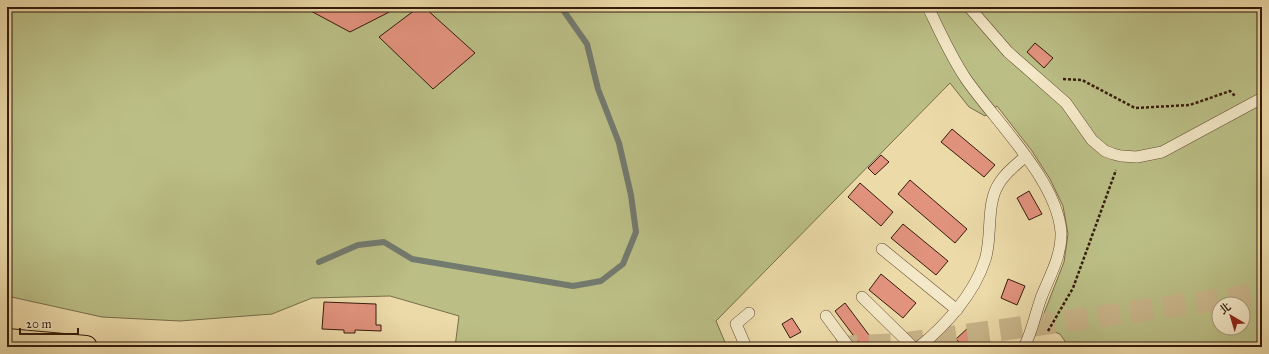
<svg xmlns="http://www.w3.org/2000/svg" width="1269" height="354" font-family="'IM FELL Great Primer','Noto Serif TC',serif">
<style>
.green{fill:#bbbf86;stroke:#786d49;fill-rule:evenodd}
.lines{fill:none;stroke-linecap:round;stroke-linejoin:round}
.stream{stroke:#737a6f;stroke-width:6}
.building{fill:#e2937e;stroke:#361b0c}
.highway-tunnel{stroke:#c8b58a;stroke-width:22;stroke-dasharray:22 11;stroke-linecap:butt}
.lane-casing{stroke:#644b33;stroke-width:12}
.highway-casing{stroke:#361b0c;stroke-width:24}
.path{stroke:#361b0c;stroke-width:2.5;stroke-dasharray:3 2;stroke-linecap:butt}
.lane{stroke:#f3e8c7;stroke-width:11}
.highway{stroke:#ecdba9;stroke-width:22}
</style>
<rect width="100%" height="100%" fill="#ecdba9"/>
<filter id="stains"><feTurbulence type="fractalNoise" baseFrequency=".005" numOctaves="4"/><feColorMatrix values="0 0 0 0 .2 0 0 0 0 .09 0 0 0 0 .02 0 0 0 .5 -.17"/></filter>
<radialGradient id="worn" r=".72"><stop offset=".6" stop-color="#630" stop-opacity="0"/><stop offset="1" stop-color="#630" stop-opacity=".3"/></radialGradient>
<path class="green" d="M7 7H1262V347H1069L1060 334 1039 326 1064 262 1068 234 1063 206 1050 179 1032 151 997 106 985 116 969 107 950 83 716 321 727 347H455L459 316 390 296 312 298 272 314 180 321 102 317 7 296ZM1219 304H1243V328H1219Z"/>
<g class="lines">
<path class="stream" d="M319 262 358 245 384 242 412 259 573 286 601 281 623 264 636 232 631 195 619 143 598 89 587 44 561 7"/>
</g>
<path class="building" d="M292 7H399L350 32 309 10Z
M419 7H424L475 53 433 89 379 37Z
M1035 43 1053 58 1044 68 1027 52Z
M952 129 995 165 984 177 941 142Z
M881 155 889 162 875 175 868 168Z
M910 180 967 229 955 243 898 194Z
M860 183 893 212 881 226 848 197Z
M1029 191 1042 214 1029 220 1017 198Z
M903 224 948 261 936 275 891 238Z
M881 274 916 303 903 318 869 290Z
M1008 279 1025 286 1017 305 1001 298Z
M324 302 376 304V325H381V331L355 330V333H344V330L322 329Z
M845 303 878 347H862L835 311Z
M792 318 801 332 790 338 782 324Z
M970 326 990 347H963L956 339Z"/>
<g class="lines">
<path class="highway-tunnel" d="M836 347 900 344 1232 298 1262 291"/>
<defs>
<path id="lane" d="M928 7C940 32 951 57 966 79 995 121 1057 180 1061 232 1062 256 1049 277 1041 298 1035 315 1032 332 1024 347
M969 7 1008 52 1066 103 1092 140 1105 151 1113 154 1121 156 1137 157 1162 152 1262 98
M882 249 957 310
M862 297 913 347
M826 316 849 347
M746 347 736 324 749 313
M919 347C946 325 974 294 985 260 993 236 985 203 1000 182 1006 172 1017 164 1026 156"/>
<path id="highway" d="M7 340 86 347"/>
</defs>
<use href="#lane" class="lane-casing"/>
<use href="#highway" class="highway-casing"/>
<path class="path" d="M1063 79 1082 80 1135 108 1190 105 1230 91 1235 96
M1048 331 1073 288 1116 170"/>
<use href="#lane" class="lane"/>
<use href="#highway" class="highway"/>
</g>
<rect width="1269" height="354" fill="none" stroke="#ecdba9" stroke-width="24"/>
<rect x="8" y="8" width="1253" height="338" fill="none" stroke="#361b0c" stroke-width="2"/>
<rect x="12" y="12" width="1245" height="330" fill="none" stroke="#361b0c"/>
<g transform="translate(1231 316) rotate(322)"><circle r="19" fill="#f3e8c7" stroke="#a7967c"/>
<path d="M0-3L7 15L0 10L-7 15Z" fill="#8f2418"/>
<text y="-6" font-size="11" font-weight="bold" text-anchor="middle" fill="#361b0c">北</text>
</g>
<path d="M20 328v6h58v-6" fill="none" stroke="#361b0c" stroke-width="2"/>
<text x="26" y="328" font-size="12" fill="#361b0c" stroke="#f3e8c7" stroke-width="3" paint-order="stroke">20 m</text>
<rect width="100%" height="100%" filter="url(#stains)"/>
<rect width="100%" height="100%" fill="url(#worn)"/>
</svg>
